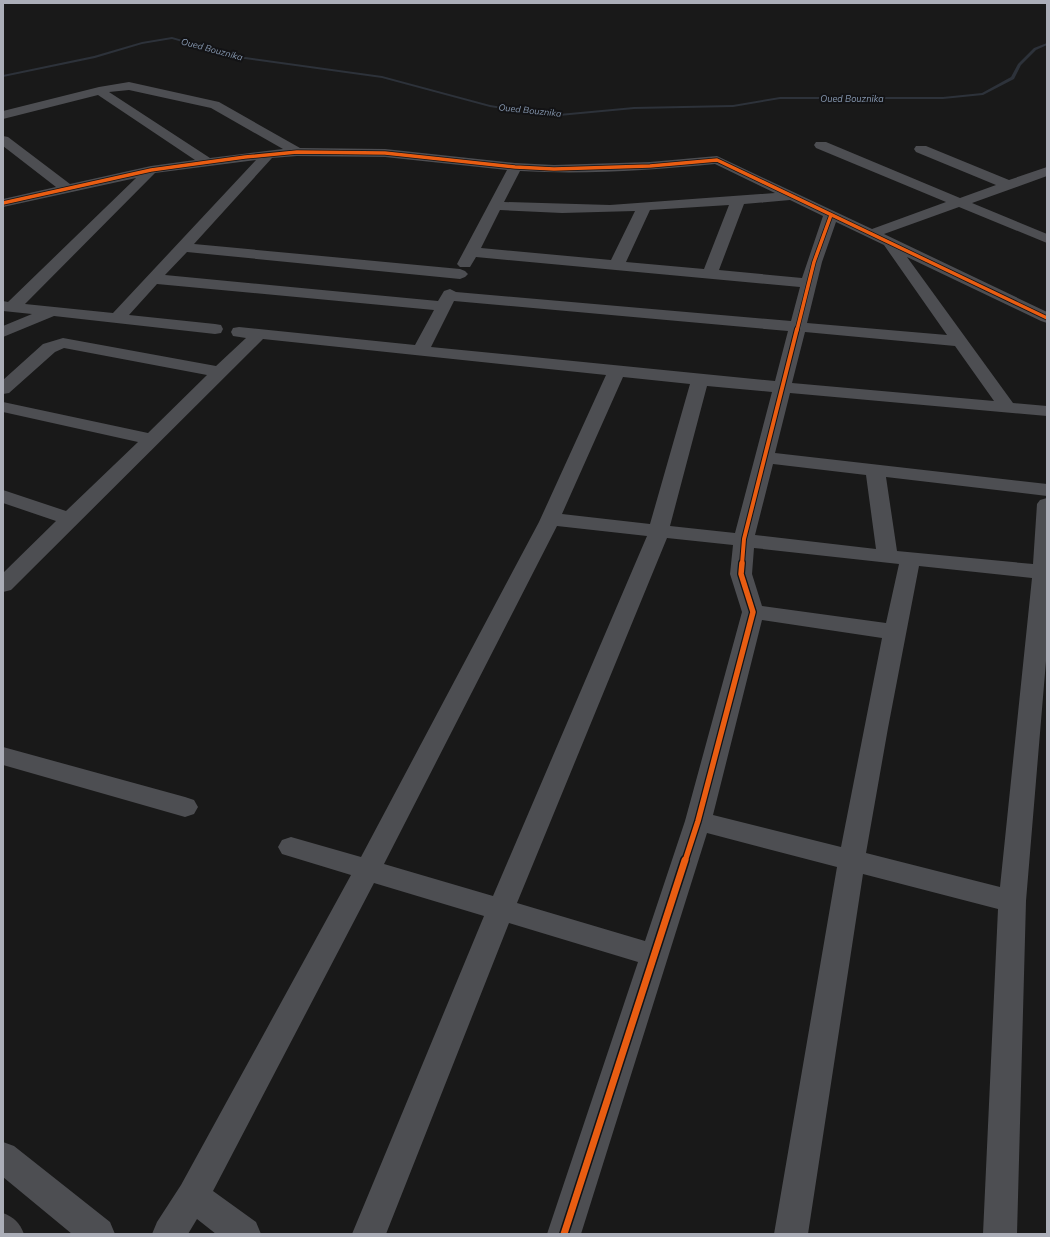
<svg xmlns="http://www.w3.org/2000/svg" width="1050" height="1237" font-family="Mulish,sans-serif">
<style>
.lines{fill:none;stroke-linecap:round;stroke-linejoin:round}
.stream{fill:#2d323a;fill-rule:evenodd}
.street{fill:#4d4e52;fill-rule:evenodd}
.primary{fill:#4b4b4e;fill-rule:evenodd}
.cycleway-far3-casing{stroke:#131315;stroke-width:5}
.cycleway-far2-casing{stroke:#131315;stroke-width:6}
.cycleway-far1-casing{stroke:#131315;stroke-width:8}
.cycleway-casing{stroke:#131315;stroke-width:10}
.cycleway-far3{stroke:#e95d12;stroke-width:3.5}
.cycleway-far2{stroke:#e95d12;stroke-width:4}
.cycleway-far1{stroke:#e95d12;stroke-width:5.5}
.cycleway{stroke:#e95d12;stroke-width:7}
.labels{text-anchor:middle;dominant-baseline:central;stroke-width:4;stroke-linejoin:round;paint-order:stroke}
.far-water-label{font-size:9px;font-style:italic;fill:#8698b0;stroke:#131315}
</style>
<rect width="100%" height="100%" fill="#191919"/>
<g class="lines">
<path class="stream" d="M172 37 238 56 382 76 490 105 533 112 559 114 634 107 733 105 780 97H943L982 93 1011 77 1018 64 1034 48 1047 43V45L1036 50 1021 65 1014 79 983 95 943 99H780L733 107 634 109 559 116 533 114 490 107 382 78 238 58 172 39 142 44 95 58 3 77V75L94 56 142 42Z"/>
<path class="street" d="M129 82 219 102 300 148 385 149 515 163 554 165 650 162 717 156 872 229 946 202 816 148 814 145 816 142H826L960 198 996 185 916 152 914 149 916 146H926L1009 180 1047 167V176L972 203 1047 234V243L959 207 884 234 1047 312V323L1041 321 907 257 1013 403 1047 406V416L790 393 775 453 1047 484V496L886 477 897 551 1033 564 1037 504 1040 500 1047 498V649L1026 901 1017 1234H983L998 909 863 874 808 1234H774L837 867 707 833 581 1234H547L638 962 509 923 386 1234H352L484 916 374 883 213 1191 256 1222 261 1234H216L197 1219 188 1234H152L157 1222 181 1185 351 875 282 854 278 847 282 840 291 837 361 857 539 522 606 375 263 339 11 590 3 592V573L56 521 3 503V490L66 511 138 442 3 412V402L148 433 207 375 64 348 55 352 9 393 3 394V380L43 344 63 338 216 366 246 338 233 336 231 332 233 328 239 327 415 345 434 310 157 284 129 315 215 324 221 325 223 329 221 333 215 334 54 316 3 337V326L32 314 3 311V301L8 302 136 178 3 207V199L56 187 3 146V136L8 137 70 184 151 166 195 160 98 95 3 119V111L99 87ZM129 90 211 108 283 149 210 158 109 92ZM297 156 385 157 507 170 457 264 460 267H470L476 257 800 287 791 321 456 292 450 289 444 291 438 301 165 275 187 252 460 279 465 277 468 274 465 271 460 269 194 244 272 158ZM256 160 113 313 25 304 155 173ZM715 164 775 193 610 205 504 202 520 171C585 175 650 170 715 164ZM790 200 823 216 802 278 719 270 744 204ZM729 205 704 269 626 262 650 210ZM500 210 562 213 635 211 611 260 481 248ZM836 222 884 245 947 335 807 323 822 262ZM454 301 788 331 775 381 431 347ZM805 332 955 346 994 401 792 383ZM623 377 690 384 650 524 562 514ZM707 386 772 392 735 533 670 526ZM773 464 866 475 876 549 755 535ZM557 526 647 536 493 896 384 864ZM667 538 733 545 730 574 742 612 685 821 645 941 517 903ZM754 548 899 564 886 623 762 606 752 574ZM919 566 1032 578 1000 887 866 853 888 728ZM762 620 882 638 841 847 713 815Z
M3 747 185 797 194 800 198 807 194 814 185 817 3 765Z
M3 1142 14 1146 110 1222 115 1234H72L3 1177Z"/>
<path class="primary" d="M3 1213C15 1218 19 1222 24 1234H3Z"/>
<defs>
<path id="cycleway-far3" d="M3 203 151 170 245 157 297 152 385 153 515 167 554 169 650 166 717 160 1047 318
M797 330 814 262 831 215"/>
<path id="cycleway-far2" d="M742 564 744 539 797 329"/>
<path id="cycleway-far1" d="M685 861 698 821 753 612 741 574 742 563"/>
<path id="cycleway" d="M564 1234 685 860"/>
</defs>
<use href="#cycleway-far3" class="cycleway-far3-casing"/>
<use href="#cycleway-far2" class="cycleway-far2-casing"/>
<use href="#cycleway-far1" class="cycleway-far1-casing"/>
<use href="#cycleway" class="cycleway-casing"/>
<use href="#cycleway-far3" class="cycleway-far3"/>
<use href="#cycleway-far2" class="cycleway-far2"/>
<use href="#cycleway-far1" class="cycleway-far1"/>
<use href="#cycleway" class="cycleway"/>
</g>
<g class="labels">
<g class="far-water-label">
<text transform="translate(212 49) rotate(15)">Oued Bouznika</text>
<text x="852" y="98">Oued Bouznika</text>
<text transform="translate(530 110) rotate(6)">Oued Bouznika</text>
</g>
</g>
<rect width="1050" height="1237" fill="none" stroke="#abaeb8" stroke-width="8"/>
</svg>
